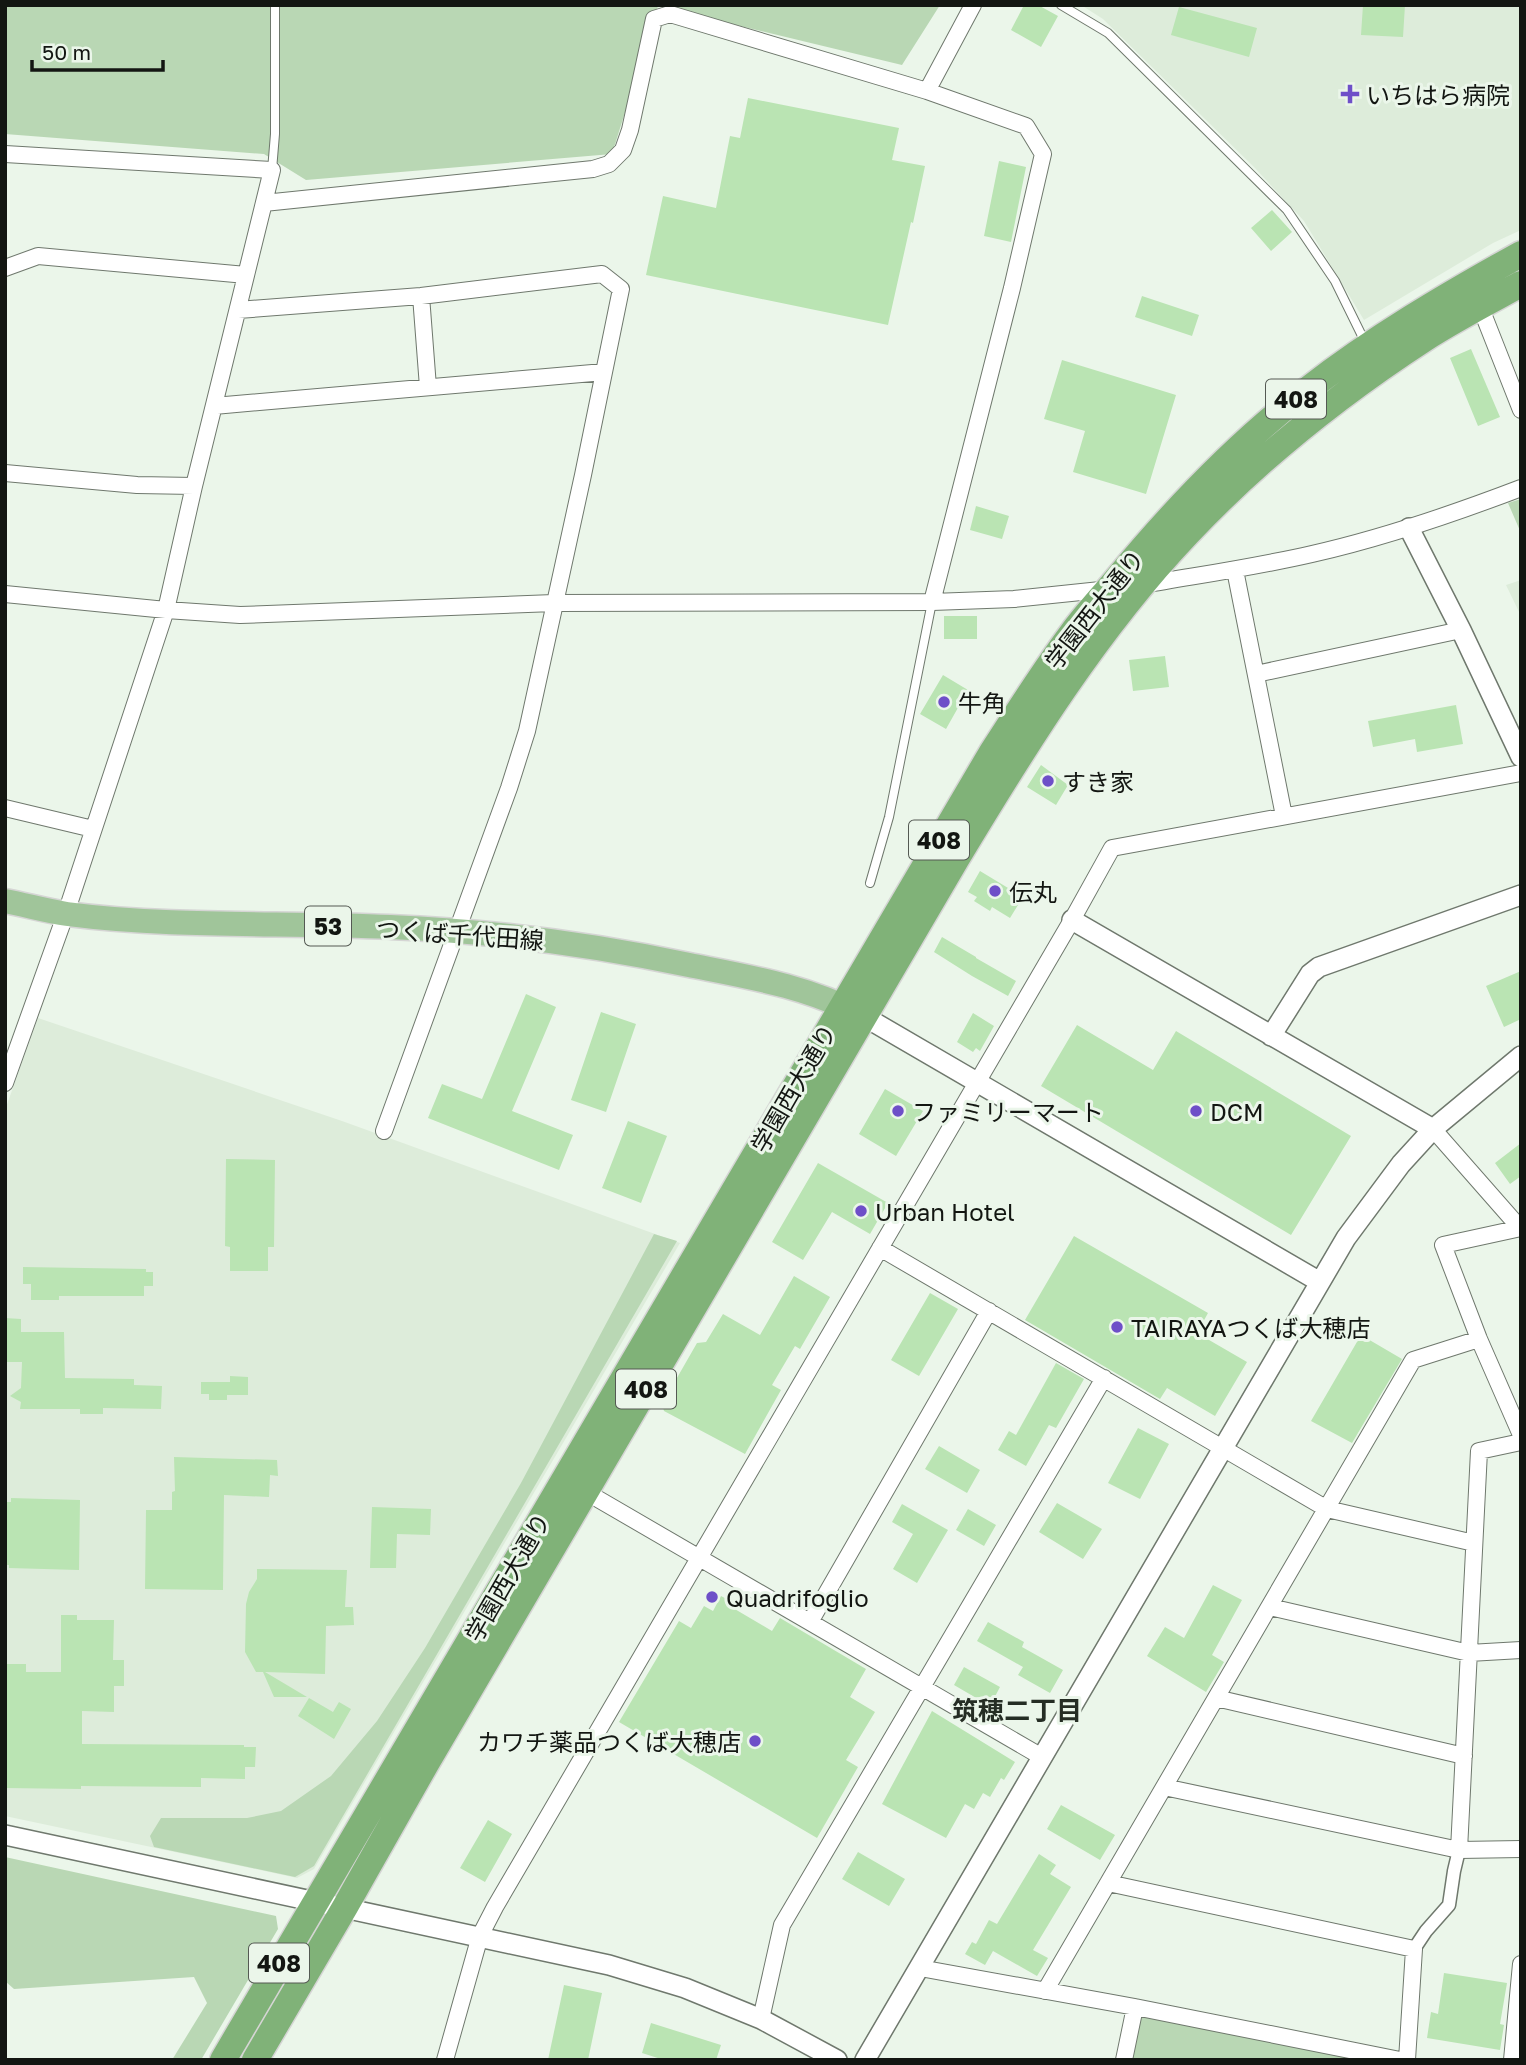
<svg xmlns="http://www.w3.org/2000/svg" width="1526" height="2065" font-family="'Golos Text','Noto Sans JP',sans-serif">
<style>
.built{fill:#ddecda}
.green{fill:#b9d7b4}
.building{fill:#bae4b3}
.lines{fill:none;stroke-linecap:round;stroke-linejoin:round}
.service-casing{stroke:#6f786d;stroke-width:10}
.pedestrian-casing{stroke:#6f786d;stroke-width:15}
.minor-casing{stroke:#6f786d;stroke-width:18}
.tertiary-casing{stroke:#6f786d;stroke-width:22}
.primary-casing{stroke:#d5d5d4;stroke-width:27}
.trunk-casing{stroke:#d5d5d4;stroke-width:29}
.service{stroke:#fff;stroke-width:8}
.pedestrian{stroke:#fff;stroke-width:12}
.minor{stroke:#fff;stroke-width:16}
.tertiary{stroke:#fff;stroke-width:19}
.primary{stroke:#a0c59a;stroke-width:24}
.trunk{stroke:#80b278;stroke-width:26}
.poi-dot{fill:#6e4fc8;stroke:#ebf6ea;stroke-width:2.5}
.labels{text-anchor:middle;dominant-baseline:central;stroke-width:6;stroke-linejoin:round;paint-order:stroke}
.shield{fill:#ebf6ea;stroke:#545953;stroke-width:2}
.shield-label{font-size:23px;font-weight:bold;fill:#131612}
.poi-label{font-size:24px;fill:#131612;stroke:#ebf6ea;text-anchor:start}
.street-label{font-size:24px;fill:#131612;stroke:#ebf6ea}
.neighbourhood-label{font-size:26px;font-weight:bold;fill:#252d24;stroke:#ebf6ea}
</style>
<rect width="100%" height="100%" fill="#ebf6ea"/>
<path class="built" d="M1081 5H1521V230L1493 243 1364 320 1304 221 1255 168 1103 19Z
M1521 580V616L1506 585Z
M38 1018 342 1121 680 1243 314 1869 297 1878 5 1816V1110Z"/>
<path class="green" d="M5 5H940L902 65 658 6 612 154 306 180 264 154 5 134Z
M1521 499V533L1508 503Z
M654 1234 677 1241 314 1866 295 1877 154 1847 150 1836 161 1818H247L281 1811 331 1776 377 1721 425 1648 521 1483Z
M5 1857 276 1916 278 1929 201 2060H172L207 2003 194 1977 14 1989 5 1981Z
M1129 2013 1382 2060H1118Z"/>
<path class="building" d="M1024 5H1038L1058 16 1041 47 1011 30Z
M1363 5H1405L1403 37 1361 35Z
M1179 7 1257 28 1249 57 1171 35Z
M748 98 899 128 892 160 925 166 913 223 911 222 888 325 646 275 663 196 716 208 730 136 740 138Z
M999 161 1026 167 1011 242 984 236Z
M1272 210 1292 232 1271 251 1251 228Z
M1142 296 1199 315 1192 336 1135 317Z
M1471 349 1500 417 1478 426 1450 358Z
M1062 360 1176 395 1146 494 1073 472 1085 431 1044 419Z
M976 506 1009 516 1002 539 970 530Z
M944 616H977V639H944Z
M1165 656 1169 687 1133 691 1129 660Z
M943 675 968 690 946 729 920 714Z
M1456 705 1463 744 1417 752 1415 739 1373 747 1368 721Z
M1041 765 1068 785 1056 805 1027 787Z
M980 871 1023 897 1010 918 992 907 990 911 974 901 977 897 968 892Z
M942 937 976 957V958L1016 981 1008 996 972 976 934 952Z
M1521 971V1019L1504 1027 1486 986Z
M526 994 556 1007 512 1111 573 1135 559 1170 428 1118 442 1084 482 1099Z
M601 1012 636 1024 606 1112 571 1100Z
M973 1013 994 1026 980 1051 976 1048 973 1052 957 1042Z
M1077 1025 1153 1070 1176 1031 1351 1136 1291 1235 1041 1086Z
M885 1089 923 1111 896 1156 859 1134Z
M628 1121 667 1136 641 1203 602 1188Z
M1521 1143V1176L1510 1184 1495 1163Z
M226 1159 275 1160 274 1247H268V1271H230V1247L225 1246Z
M818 1163 888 1203 870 1234 832 1212 803 1260 772 1242Z
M1074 1236 1208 1313 1197 1333 1247 1362 1215 1416 1167 1388 1160 1399 1025 1320Z
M23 1267 146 1269V1272H153V1286H144V1296H59V1300H31V1284H23Z
M794 1276 830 1297 800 1349 795 1346 772 1385 781 1390 745 1454 664 1411 662 1404 697 1343 706 1342 723 1314 760 1335Z
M930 1293 958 1309 919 1376 891 1360Z
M5 1318 21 1319V1332H64L65 1378 134 1379V1385L162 1386 161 1409 103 1408V1414H80V1409H20L21 1402 10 1396 21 1388 22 1362H5Z
M1361 1335 1402 1359 1352 1443 1311 1421Z
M1056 1363 1084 1379 1056 1428 1049 1425 1026 1466 998 1450 1009 1431 1016 1435Z
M230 1376 248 1377V1395H227V1400H209V1394H201V1382H230Z
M1138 1428 1169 1444 1140 1499 1108 1483Z
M939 1446 980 1470 967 1493 925 1469Z
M174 1457 277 1460 278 1476 270 1475 269 1497 224 1495 223 1590 145 1589 146 1510H172V1492L175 1491Z
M11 1498 80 1500 79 1570 9 1568V1565H5V1502H11Z
M1057 1503 1102 1529 1083 1559 1039 1532Z
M902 1504 948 1530 917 1583 893 1569 913 1534 892 1522Z
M372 1507 431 1509 430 1535 397 1534 396 1568H370Z
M968 1509 996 1525 984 1546 956 1530Z
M257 1569 347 1570 345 1607H353L354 1625 326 1626 325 1674 265 1672 307 1697H274L263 1672H256L245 1652 246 1604 249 1592 257 1579Z
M1213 1585 1242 1600 1212 1655 1224 1662 1206 1692 1147 1656 1165 1627 1184 1638Z
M721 1596 736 1604 733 1608 772 1631 780 1618 866 1669 850 1697 875 1712 846 1760 858 1767 817 1838 619 1722 679 1621 691 1628 704 1606 713 1611Z
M61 1615H77V1620H114L113 1660H124V1686H114V1712L82 1711V1744L244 1745V1747H256L255 1767H245V1779L201 1778V1787L81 1786V1789L5 1788V1664H26V1672H61Z
M988 1622 1024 1642 1022 1647 1063 1670 1050 1693 1018 1675 1023 1667 977 1641Z
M964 1667 1000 1687 990 1706 954 1685Z
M309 1698 333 1712 339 1702 351 1709 334 1739 298 1716Z
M932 1711 1015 1762 1004 1780 1001 1778 990 1797 983 1793 974 1809 965 1804 946 1838 882 1804Z
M1061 1805 1115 1835 1100 1860 1047 1829Z
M488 1820 512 1834 485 1882 460 1868Z
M858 1852 905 1879 889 1906 842 1879Z
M1039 1854 1056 1865 1050 1874 1071 1887 1033 1950 1048 1958 1037 1976 993 1951 985 1965 965 1954 972 1942 976 1944 989 1920 997 1924Z
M1444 1973 1507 1983 1500 2024 1504 2025 1500 2050 1427 2038 1431 2012 1438 2014Z
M564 1985 602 1993 588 2060H548Z
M651 2023 721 2045 716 2060H664L642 2053Z"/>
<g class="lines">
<defs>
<path id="service" d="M1061 5 1108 33 1287 210 1335 281 1366 344
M272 170 275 134V5
M870 883 889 817 932 602"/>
<path id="pedestrian" d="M1414 1949 1426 1931 1449 1905 1454 1871 1459 1850"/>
<path id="minor" d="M927 91 973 5
M5 154 272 170 194 486 166 610 66 913 5 1083
M264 203 593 169 609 164 623 150 630 130 654 19 670 14 927 91 1026 126 1043 154 1012 288 932 602
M5 268 38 256 246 275
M421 296 428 387
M1480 306 1521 410
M238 310 421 296 602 274 621 289 583 475 527 731 509 788 384 1131
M214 406 604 372
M5 473 137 485 194 486
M1235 570 1284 816
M1143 585C1199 575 1256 567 1312 554 1383 538 1453 514 1521 488
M5 594 166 610 240 615 554 603 932 602 1014 599 1110 589
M1256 674 1461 630
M5 808 93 829
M1433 1129 1520 1228
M1521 1228 1443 1245 1479 1339 1521 1435
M880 1248 1327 1509 1474 1543
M586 1492 1042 1757
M1270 1607 1469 1653 1521 1650
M810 1622 989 1311
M1216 1698 1464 1756
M1164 1787 1459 1850 1521 1849
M1459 1850 1479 1451 1521 1442
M1108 1883 1414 1949 1407 2060
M920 1968 1135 2007 1400 2060
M1045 1991 1413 1360 1479 1339
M761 2019 782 1925 1104 1378
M445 2060 480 1936 495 1907 1072 920 1112 848 1521 773
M1124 2060 1135 2007
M1512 2060 1521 1964"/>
<path id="tertiary" d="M1409 528 1461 630 1521 757
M1072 920 1433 1129
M865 1017 1320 1282
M1271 1036 1310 974 1319 967 1521 895
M5 1835 609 1965 685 1988 761 2019 837 2060
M865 2060 1346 1238 1401 1164 1433 1129 1521 1056"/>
<path id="primary" d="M5 901C26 905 47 911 67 914 175 928 282 922 390 927 491 931 590 944 689 965 749 977 806 986 861 1015"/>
<path id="trunk" d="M223 2060 992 752C1018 712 1043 672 1072 633 1085 615 1101 598 1116 580 1173 511 1235 445 1307 390 1374 338 1447 295 1521 254
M255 2060 345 1907 427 1762 957 858C1025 745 1096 630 1187 534 1257 460 1338 395 1424 339 1455 319 1488 302 1521 284"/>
</defs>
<use href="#service" class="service-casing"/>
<use href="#pedestrian" class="pedestrian-casing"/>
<use href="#minor" class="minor-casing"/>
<use href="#tertiary" class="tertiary-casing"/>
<use href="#primary" class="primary-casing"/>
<use href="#trunk" class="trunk-casing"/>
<use href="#service" class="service"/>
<use href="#pedestrian" class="pedestrian"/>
<use href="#minor" class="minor"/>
<use href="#tertiary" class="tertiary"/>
<use href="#primary" class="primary"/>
<use href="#trunk" class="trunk"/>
</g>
<g class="poi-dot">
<path d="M1346.5 83.5h7v7h7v7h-7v7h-7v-7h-7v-7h7z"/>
<circle cx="944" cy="702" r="7"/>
<circle cx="1048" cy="781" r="7"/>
<circle cx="995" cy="891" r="7"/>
<circle cx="898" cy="1111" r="7"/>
<circle cx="1196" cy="1111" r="7"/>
<circle cx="861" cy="1211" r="7"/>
<circle cx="1117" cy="1327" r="7"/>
<circle cx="712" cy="1597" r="7"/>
<circle cx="755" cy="1741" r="7"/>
</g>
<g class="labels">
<g class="shield">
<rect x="1266" y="379.5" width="60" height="39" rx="5"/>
<rect x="909" y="820.5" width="60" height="39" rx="5"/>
<rect x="305" y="906.5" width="46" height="39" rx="5"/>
<rect x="616" y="1369.5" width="60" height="39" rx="5"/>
<rect x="249" y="1943.5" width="60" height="39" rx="5"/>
</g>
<g class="shield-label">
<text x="1296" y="399">408</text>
<text x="939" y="840">408</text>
<text x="328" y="926">53</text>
<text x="646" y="1389">408</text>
<text x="279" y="1963">408</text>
</g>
<g class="poi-label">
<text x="1366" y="94">いちはら病院</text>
<text x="958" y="702">牛角</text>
<text x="1062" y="781">すき家</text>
<text x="1009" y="891">伝丸</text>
<text x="912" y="1111">ファミリーマート</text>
<text x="1210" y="1111">DCM</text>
<text x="875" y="1211">Urban Hotel</text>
<text x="1131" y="1327">TAIRAYAつくば大穂店</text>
<text x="726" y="1597">Quadrifoglio</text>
<text x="741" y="1741" text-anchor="end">カワチ薬品つくば大穂店</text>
</g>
<g class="street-label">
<text transform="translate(1094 609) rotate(-52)">学園西大通り</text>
<text transform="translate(460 934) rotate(4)">つくば千代田線</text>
<text transform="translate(793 1088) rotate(-60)">学園西大通り</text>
<text transform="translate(507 1577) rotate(-60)">学園西大通り</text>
</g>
<g class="neighbourhood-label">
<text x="1017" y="1710">筑穂二丁目</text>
</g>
</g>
<rect width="1526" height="2065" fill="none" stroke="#131612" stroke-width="14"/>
<path d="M32 60v10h131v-10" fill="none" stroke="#131612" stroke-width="3.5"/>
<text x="42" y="60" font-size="21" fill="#131612" stroke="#ebf6ea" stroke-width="5" paint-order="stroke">50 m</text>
</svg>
